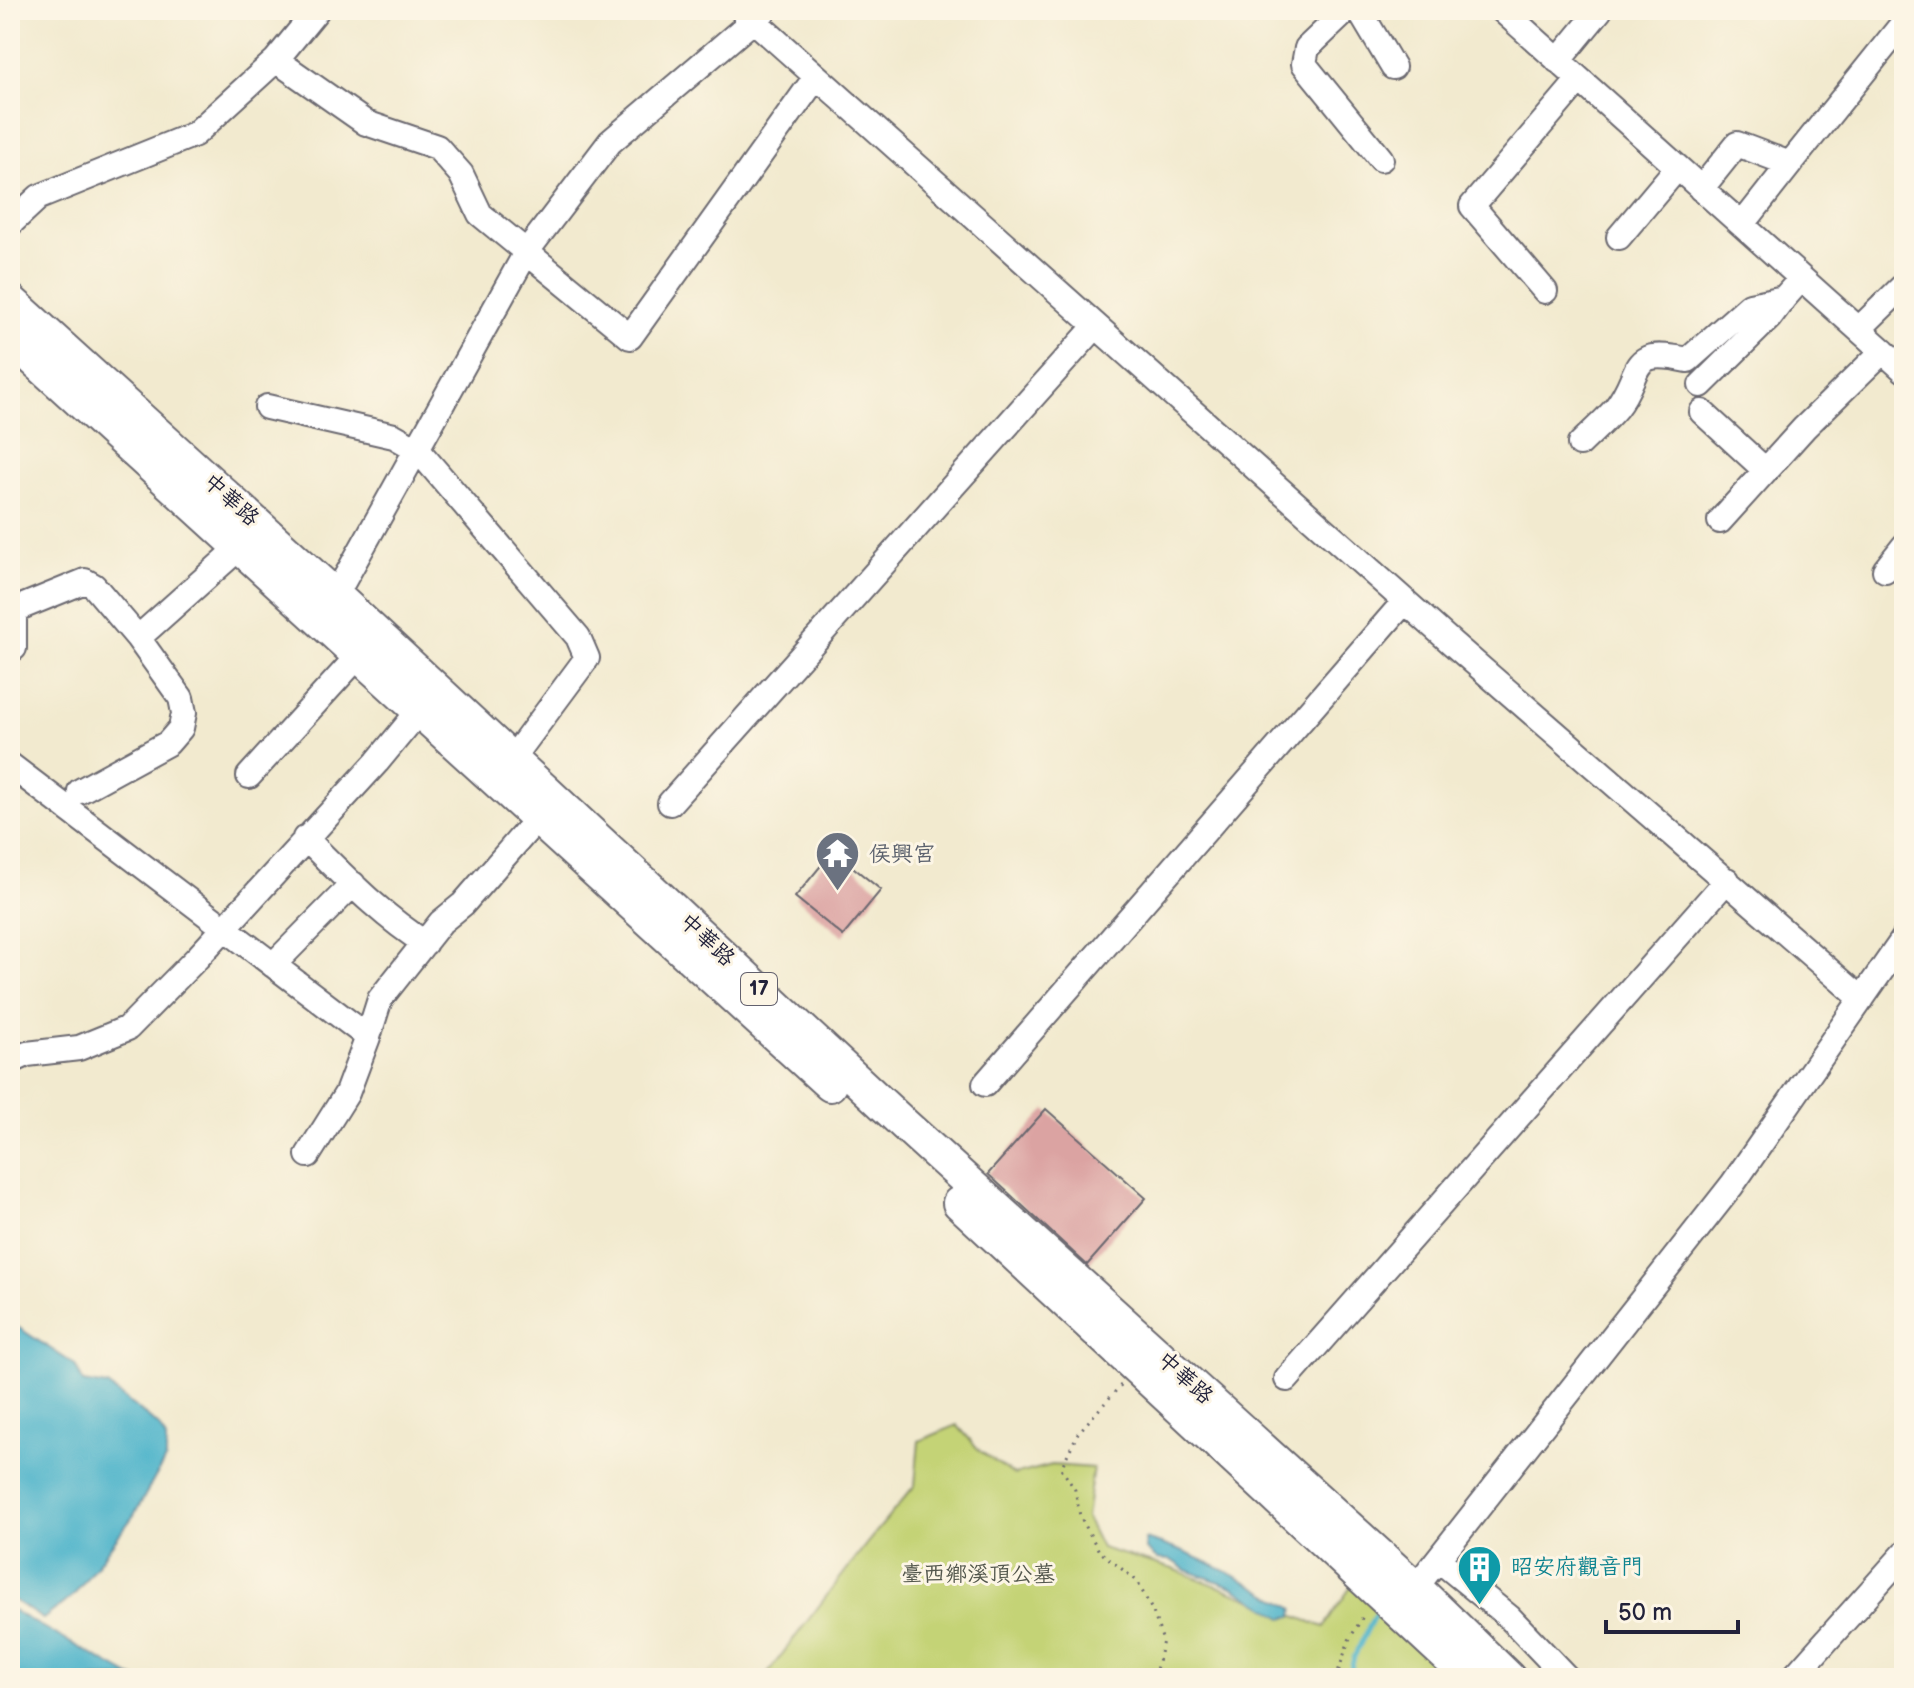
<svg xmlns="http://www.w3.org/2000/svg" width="1914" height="1688" font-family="'Balsamiq Sans','LXGW WenKai TC',sans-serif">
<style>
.green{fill:#c4d376;stroke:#737a58;stroke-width:2}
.water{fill:#4cb3ca;stroke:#376a82;stroke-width:2}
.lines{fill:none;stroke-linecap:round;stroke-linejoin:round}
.stream{stroke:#4cb3ca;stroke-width:5}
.building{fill:#dba3a2}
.minor-casing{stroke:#6b686f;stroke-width:28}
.major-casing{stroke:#6b686f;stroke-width:36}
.path{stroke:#6b686f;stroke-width:3;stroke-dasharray:2 6;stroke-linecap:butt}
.minor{stroke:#fff;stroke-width:24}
.major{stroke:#fff;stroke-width:32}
.labels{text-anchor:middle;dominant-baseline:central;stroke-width:6;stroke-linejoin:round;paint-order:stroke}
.shield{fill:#fcf5e5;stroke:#63616e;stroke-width:2}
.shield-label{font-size:20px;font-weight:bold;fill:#22223b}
.street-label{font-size:22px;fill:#22223b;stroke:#fcf5e5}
.worship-label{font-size:22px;fill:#5b616d;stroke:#fcf5e5;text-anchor:start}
.culture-label{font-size:22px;fill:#0d838f;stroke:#fcf5e5;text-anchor:start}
.park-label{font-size:22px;fill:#53574d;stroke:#fcf5e5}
</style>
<rect width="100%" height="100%" fill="#fcf5e5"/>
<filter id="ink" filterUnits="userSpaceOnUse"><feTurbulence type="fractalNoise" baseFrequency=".0125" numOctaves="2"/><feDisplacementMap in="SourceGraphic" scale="16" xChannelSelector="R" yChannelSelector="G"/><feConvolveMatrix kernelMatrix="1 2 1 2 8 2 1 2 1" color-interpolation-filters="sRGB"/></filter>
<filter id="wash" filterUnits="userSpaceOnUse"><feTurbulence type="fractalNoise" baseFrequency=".006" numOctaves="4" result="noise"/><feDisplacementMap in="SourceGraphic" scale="32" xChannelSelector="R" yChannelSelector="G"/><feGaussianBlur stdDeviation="1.8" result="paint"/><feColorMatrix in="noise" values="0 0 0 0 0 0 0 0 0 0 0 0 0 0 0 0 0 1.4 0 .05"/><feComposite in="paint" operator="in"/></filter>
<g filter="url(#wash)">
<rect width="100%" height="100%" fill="#f2eacf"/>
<path class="green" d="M957 1425 980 1451 1014 1475 1052 1465 1093 1468 1086 1518 1101 1548 1173 1569 1324 1627 1352 1585 1454 1678H764L867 1543 915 1485 919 1441Z"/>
<path class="water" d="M10 1322 75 1365 83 1382 108 1386 159 1426 166 1439V1458L134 1515 74 1595 43 1619 10 1598Z
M1145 1539C1198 1554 1247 1581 1294 1609L1293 1616 1283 1618 1233 1587 1186 1570 1171 1560 1157 1559 1146 1550Z
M10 1609 134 1678H10Z"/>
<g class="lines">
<path class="stream" d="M1349 1678 1354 1657 1375 1614"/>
</g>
<g id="blocks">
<path class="building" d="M833 851 881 890 843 936 795 897Z
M1046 1109 1146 1198 1087 1265 988 1174Z"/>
</g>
</g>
<g filter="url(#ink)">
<use href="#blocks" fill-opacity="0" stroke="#6b686f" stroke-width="2"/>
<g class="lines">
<defs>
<path id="minor" d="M742 10 1453 644 1862 999
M1347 10 1307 48 1304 64 1381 159
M1359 10 1393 67
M1502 10 1904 370
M276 60 366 123 437 147 461 174 480 214 630 337 816 77
M1558 61 1600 10
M1701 189 1737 144 1790 164 1904 22
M10 224 39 197 195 134 276 60 317 10
M1742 225 1790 164
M1619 237 1677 168
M1545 291 1472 206 1579 80
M1859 329 1904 285
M1701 385 1769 318 1784 298
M267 407 394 436 417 449 578 637 587 658 512 759
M1702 412 1765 470
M1580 444C1592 432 1605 421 1616 408 1645 370 1625 347 1688 360L1750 305 1784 298 1801 279
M1720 521 1804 428 1883 351
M1885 570 1904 546
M328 609 527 251 610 142 763 12
M138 638 240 547
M14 648V610L85 581 94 586 138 638 181 698 184 713 181 728 168 743 80 791
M10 765 368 1037 380 999 441 922 463 904 536 820
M249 776 359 655
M670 803 1095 327
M305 838C343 875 380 915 425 943
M273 965 353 884
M10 1062 27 1054 79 1048 128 1028 198 957 377 762 419 711
M985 1084 1405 601
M308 1155 347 1093 368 1037
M1287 1379 1727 880
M1439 1560 1509 1617 1567 1678
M1405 1601 1732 1185 1904 938
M1793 1678 1904 1554"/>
<path id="major" d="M10 300 335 595 905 1125 1416 1588 1509 1678
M10 338 830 1085
M959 1203 1470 1678"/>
</defs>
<use href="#minor" class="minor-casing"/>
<use href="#major" class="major-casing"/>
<path class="path" d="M1121 1385 1078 1433 1061 1468 1075 1490 1080 1516 1099 1551 1137 1581 1153 1612 1163 1641 1154 1678
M1336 1678 1349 1640 1365 1613"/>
<use href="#minor" class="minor"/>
<use href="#major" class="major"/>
</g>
</g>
<defs>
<symbol id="temple-pin" viewBox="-11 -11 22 30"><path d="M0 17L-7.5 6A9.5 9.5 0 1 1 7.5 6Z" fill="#6b7280" stroke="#fcf5e5"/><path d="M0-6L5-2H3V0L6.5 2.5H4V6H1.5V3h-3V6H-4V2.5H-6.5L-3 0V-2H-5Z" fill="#fff"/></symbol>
<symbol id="building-pin" viewBox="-11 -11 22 30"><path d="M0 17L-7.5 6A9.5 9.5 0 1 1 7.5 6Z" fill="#0f9aa8" stroke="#fcf5e5"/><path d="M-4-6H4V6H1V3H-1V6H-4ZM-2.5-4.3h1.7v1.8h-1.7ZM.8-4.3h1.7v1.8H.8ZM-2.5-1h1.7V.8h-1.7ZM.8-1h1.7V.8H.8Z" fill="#fff"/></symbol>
</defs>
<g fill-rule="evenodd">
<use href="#temple-pin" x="812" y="828" width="51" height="69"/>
<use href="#building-pin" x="1454" y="1542" width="51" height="69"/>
</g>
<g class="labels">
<rect class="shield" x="741" y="973" width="36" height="32" rx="6"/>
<g class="shield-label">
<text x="759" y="989">17</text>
</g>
<g class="street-label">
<text transform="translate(231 500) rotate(42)">中華路</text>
<text transform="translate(707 940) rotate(43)">中華路</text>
<text transform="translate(1185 1378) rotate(42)">中華路</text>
</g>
<g class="worship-label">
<text x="869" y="854">侯興宮</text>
</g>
<g class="culture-label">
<text x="1511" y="1567">昭安府觀音門</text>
</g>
<g class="park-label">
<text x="978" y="1574">臺西鄉溪頂公墓</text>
</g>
</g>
<rect width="1914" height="1688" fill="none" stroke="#fcf5e5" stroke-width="40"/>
<path d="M1606 1620v12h132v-12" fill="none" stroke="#22223b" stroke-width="4"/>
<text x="1618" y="1620" font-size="24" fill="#22223b" stroke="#fcf5e5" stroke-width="6" paint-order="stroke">50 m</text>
</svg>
